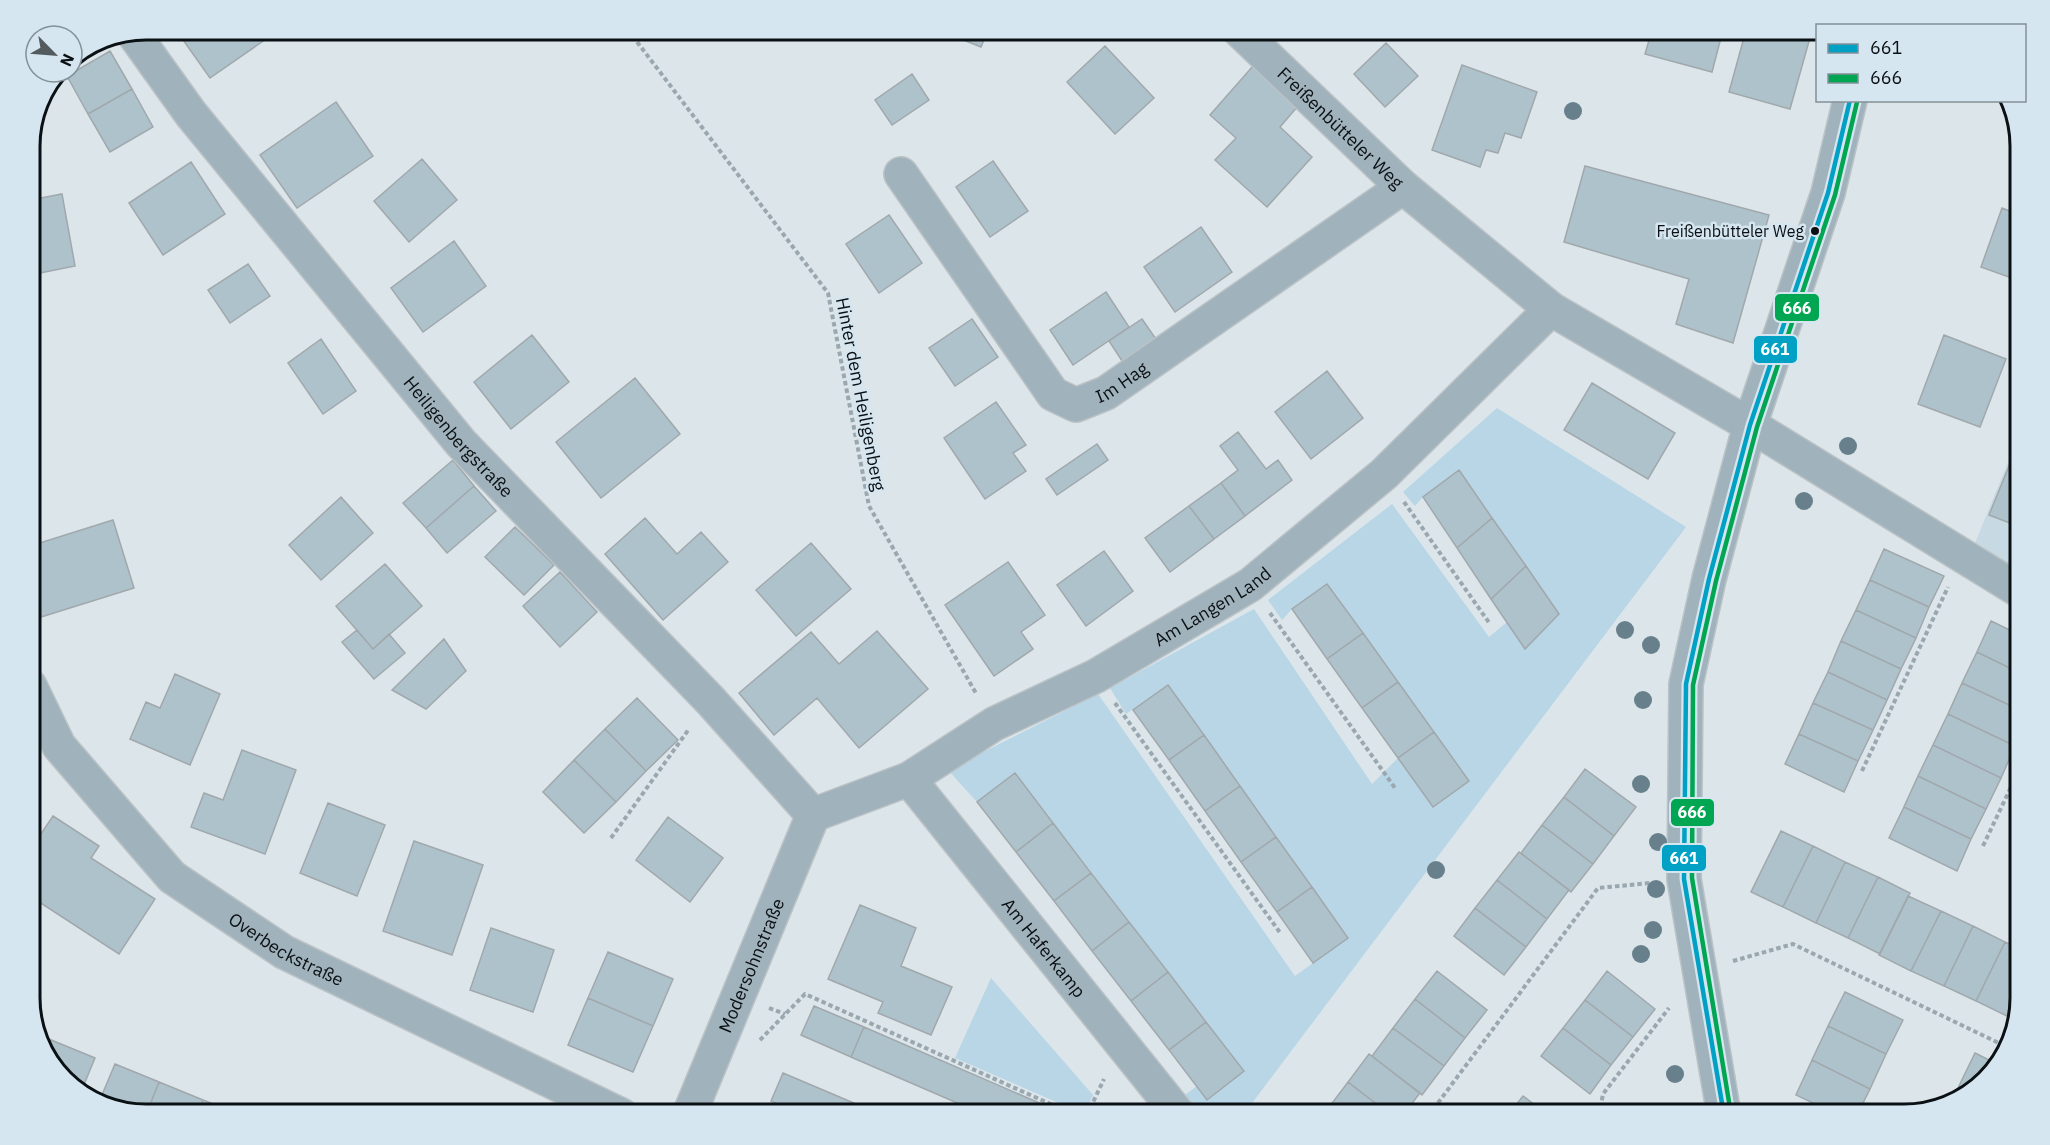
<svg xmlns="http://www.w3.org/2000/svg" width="2050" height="1145" font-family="'IBM Plex Sans',sans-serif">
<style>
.built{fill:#c7d9e2}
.green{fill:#b8d6e6}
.building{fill:#aec2cc;stroke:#a1a8ac;stroke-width:1.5}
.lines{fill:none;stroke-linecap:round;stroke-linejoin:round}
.minor-casing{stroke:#bbc2c6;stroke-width:36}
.path{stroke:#9aa7ae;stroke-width:4;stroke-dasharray:4.5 3;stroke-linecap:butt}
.minor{stroke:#a0b2bb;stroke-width:33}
.bus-1-casing{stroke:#d5e6f0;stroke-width:9}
.bus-2-casing{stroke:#d5e6f0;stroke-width:9}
.bus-1{stroke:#01a1c5;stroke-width:4.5}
.bus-2{stroke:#00a651;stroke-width:4.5}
.tree{fill:#68808b}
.bus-dot{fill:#0b1014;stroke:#d5e6f0;stroke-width:2}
.labels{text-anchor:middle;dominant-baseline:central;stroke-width:5;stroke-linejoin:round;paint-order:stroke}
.bus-label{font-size:16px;fill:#0b1014;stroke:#d5e6f0;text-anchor:end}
.street-label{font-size:18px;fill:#0b1014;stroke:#d5e6f0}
.rim{fill:none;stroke:#0b1014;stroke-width:3}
.line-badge{stroke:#d5e6f0;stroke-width:2}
.badge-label{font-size:16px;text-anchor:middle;font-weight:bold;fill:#fff}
</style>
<rect width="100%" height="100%" fill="#dbe5ea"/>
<path class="built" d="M2020 433V592L1962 575Z"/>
<path class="green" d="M1497 408 1686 527 1243 1115H1197L1181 1098 1197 1086 1208 1100 1244 1071 1015 773 977 802 948 770 1098 694 1295 976 1348 938 1168 685 1126 714 1110 688 1254 609 1372 784 1398 758 1433 807 1468 781 1327 584 1292 609 1282 620 1268 600 1392 504 1489 637 1507 622 1525 648 1458 471 1423 497 1415 506 1403 492Z
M991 978 1093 1095 1084 1114 955 1058Z"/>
<path class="building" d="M176 30H279L210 78Z
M943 30H988L981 47 943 32Z
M1652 30H1723L1712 72 1645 54Z
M1746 30H1798L1811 34 1790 109 1729 92Z
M1386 43 1418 76 1385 107 1354 74Z
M1105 46 1154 98 1115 134 1067 82Z
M110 51 132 89 88 114 67 76Z
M1462 65 1537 92 1521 138 1505 133 1498 153 1486 150 1480 167 1432 150Z
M1253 66 1298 106 1280 127 1312 157 1267 207 1215 160 1236 138 1210 115Z
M912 74 929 100 892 125 875 100Z
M132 89 153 127 110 152 88 114Z
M336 102 373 156 297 208 260 155Z
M422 159 457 200 409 242 374 201Z
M993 161 1028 211 990 237 956 187Z
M191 162 225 214 163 255 129 203Z
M2020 163V181L2015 180Z
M1585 166 1769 215 1733 343 1676 324 1689 279 1564 242Z
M62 194 75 266 30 275V200Z
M2002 208 2020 215V281L1981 267Z
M889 215 922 263 879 293 846 244Z
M1201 227 1232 272 1175 312 1144 267Z
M454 241 486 286 423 332 391 288Z
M248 264 270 296 230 323 208 290Z
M1106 292 1129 327 1073 365 1050 330Z
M972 319 998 357 955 386 929 348Z
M1142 319 1158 342 1124 364 1109 341Z
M532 335 569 382 511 429 474 382Z
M1944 335 2006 359 1980 427 1918 404Z
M321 339 356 391 323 414 288 363Z
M1327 371 1363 418 1311 459 1275 412Z
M635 378 680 434 601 498 556 442Z
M1592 383 1675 433 1648 479 1564 430Z
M996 402 1026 445 1013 453 1026 471 985 499 944 438Z
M1238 432 1266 469 1278 460 1292 480 1245 516 1221 483 1238 470 1220 446Z
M2020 439V527L1989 515Z
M1097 444 1108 460 1057 495 1046 479Z
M453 460 474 486 426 528 403 503Z
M1459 470 1492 518 1457 548 1423 497Z
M1221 483 1245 516 1214 539 1189 506Z
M474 486 496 511 447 553 426 528Z
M341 497 373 533 321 580 289 545Z
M1189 506 1214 539 1170 572 1145 538Z
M645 518 677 554 701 532 728 562 663 620 605 554Z
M1492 518 1526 566 1491 599 1457 548Z
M113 520 134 588 41 617 30 582V546Z
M515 527 554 565 524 595 485 557Z
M811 543 851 589 796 636 756 590Z
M1884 549 1944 576 1929 607 1870 580Z
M1104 551 1133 591 1086 626 1057 585Z
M1008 562 1045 615 1021 632 1033 649 994 676 945 605Z
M385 564 422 606 373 649 336 606Z
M1526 566 1559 614 1525 649 1491 599Z
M560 572 597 612 560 647 523 606Z
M1870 580 1929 607 1916 638 1856 610Z
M1327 584 1363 633 1327 659 1292 609Z
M1856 610 1916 638 1901 669 1841 641Z
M1991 621 2020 635V673L1977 652Z
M357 630 373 649 389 634 405 653 374 679 342 642Z
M877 631 928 689 859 748 817 698 774 735 739 693 811 632 839 664Z
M1363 633 1398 682 1362 708 1327 659Z
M444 639 466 671 426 709 392 690Z
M1841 641 1901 669 1887 700 1828 672Z
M1977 652 2020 673V710L1962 683Z
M1828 672 1887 700 1873 730 1813 703Z
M175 674 220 694 190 765 130 739 146 702 160 708Z
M1398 682 1434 732 1398 758 1362 708Z
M1962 683 2020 710V737L2015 746 1948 714Z
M1168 685 1204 735 1169 760 1133 710Z
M637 698 678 740 646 771 605 729Z
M1813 703 1873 730 1858 761 1799 734Z
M1948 714 2015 746 2001 778 1933 745Z
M605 729 646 771 616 802 574 760Z
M1434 732 1469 781 1433 807 1398 758Z
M1799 734 1858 761 1844 792 1785 764Z
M1204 735 1240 786 1205 811 1169 760Z
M1933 745 2001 778 1986 809 1918 776Z
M242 750 296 770 265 854 191 827 204 793 223 800Z
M574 760 616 802 584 833 543 792Z
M1585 769 1636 807 1614 836 1564 797Z
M1015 773 1053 823 1016 852 977 802Z
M1918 776 1986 809 1971 839 1904 807Z
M1240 786 1276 837 1241 862 1205 811Z
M1564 797 1614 836 1593 864 1542 825Z
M328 803 385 825 357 896 300 873Z
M1904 807 1971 839 1957 871 1889 838Z
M53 816 99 846 91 858 155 899 119 954 30 896V850Z
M668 817 723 858 690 902 636 860Z
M1053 823 1091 873 1054 901 1016 852Z
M1542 825 1593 864 1571 892 1521 853Z
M1781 831 1813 846 1783 907 1751 892Z
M1276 837 1312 887 1277 912 1241 862Z
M414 841 483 865 452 955 383 931Z
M1813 846 1845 862 1816 923 1783 907Z
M1519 852 1569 890 1547 919 1497 880Z
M1845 862 1878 877 1848 938 1816 923Z
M1091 873 1129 922 1092 951 1054 901Z
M1878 877 1910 893 1880 954 1848 938Z
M1497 880 1547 919 1526 947 1475 908Z
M1312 887 1348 938 1313 963 1277 912Z
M1908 896 1941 911 1911 971 1879 955Z
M860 905 916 928 901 966 952 987 931 1035 878 1013 883 1002 828 979Z
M1475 908 1526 947 1504 975 1454 936Z
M1941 911 1973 926 1944 986 1911 971Z
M1129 922 1168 972 1131 1001 1092 951Z
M1973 926 2005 942 1976 1001 1944 986Z
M491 928 554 950 533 1012 470 990Z
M2005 942 2020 949V993L2009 1017 1976 1001Z
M608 952 673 979 653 1026 588 998Z
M1437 971 1487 1010 1465 1038 1415 999Z
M1607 971 1655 1009 1633 1037 1585 1000Z
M1168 972 1206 1022 1169 1050 1131 1001Z
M1845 992 1903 1020 1886 1054 1828 1026Z
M588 998 653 1026 633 1072 568 1045Z
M1415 999 1465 1038 1444 1066 1393 1028Z
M1585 1000 1633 1037 1611 1065 1563 1028Z
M814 1006 864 1027 851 1057 801 1035Z
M1206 1022 1244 1071 1207 1100 1169 1050Z
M1828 1026 1886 1054 1870 1089 1812 1060Z
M864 1027 1067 1115H985L851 1057Z
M1393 1028 1444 1066 1422 1095 1372 1056Z
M1563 1028 1611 1065 1590 1094 1541 1056Z
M39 1035 95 1058 81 1092 46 1057Z
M1975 1053 1997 1064 1970 1091 1959 1086Z
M1369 1054 1420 1093 1403 1115H1391L1348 1082Z
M1812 1060 1870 1089 1857 1115H1838L1796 1095Z
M115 1064 159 1082 146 1115 99 1102Z
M783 1073 882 1115H802L771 1101Z
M159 1082 203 1100 197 1115H146Z
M1348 1082 1391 1115H1333L1327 1110Z
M1959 1086 1970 1091 1962 1099 1952 1102Z
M1523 1096 1548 1115H1508Z
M203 1100 241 1115H197Z"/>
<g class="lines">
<defs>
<g id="minor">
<path id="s1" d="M1239 30 1403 187 1551 309 1750 425 2020 591"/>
<path id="s2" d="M133 33 191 114 461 443 710 700 813 815"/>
<path id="s3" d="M901 174 1053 394 1076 405 1106 393 1403 187"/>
<path id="s4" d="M30 686 59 746 172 877 284 952 621 1115"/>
<path id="s5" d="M909 779 1179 1115"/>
<path id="s6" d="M813 815 909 779 994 724 1096 676 1250 585 1384 474 1551 309"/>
<path id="s7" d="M689 1115 813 815"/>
<path d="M1724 1115 1684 879 1686 684 1709 579 1750 425 1828 193 1850 100"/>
</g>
</defs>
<use href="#minor" class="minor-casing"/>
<path class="path" d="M628 30 828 293 869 506 977 695
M1404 502 1490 624
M1270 613 1395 788
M1115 703 1281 934
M1862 771 1948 587
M611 838 689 729
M1983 846 2020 768
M1733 961 1793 944 2007 1047
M769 1008 785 1014
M760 1040 805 994 1075 1115
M1087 1115 1104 1079
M1429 1115 1598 888 1650 883
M1599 1115 1603 1094 1669 1008"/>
<use href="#minor" class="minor"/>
<defs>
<path id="bus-1" d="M1724 1115 1684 879 1686 684 1709 579 1750 425 1828 193 1850 100"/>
<path id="bus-2" d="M1731 1114 1692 878 1693 685 1716 581 1757 427 1835 195 1857 102"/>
</defs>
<use href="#bus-1" class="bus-1-casing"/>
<use href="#bus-2" class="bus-2-casing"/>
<use href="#bus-1" class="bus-1"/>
<use href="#bus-2" class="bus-2"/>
</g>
<g class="tree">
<circle cx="1573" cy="111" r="9"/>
<circle cx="1848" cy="446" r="9"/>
<circle cx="1804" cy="501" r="9"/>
<circle cx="1625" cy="630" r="9"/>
<circle cx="1651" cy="645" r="9"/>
<circle cx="1643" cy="700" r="9"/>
<circle cx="1641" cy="784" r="9"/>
<circle cx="1658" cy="842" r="9"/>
<circle cx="1436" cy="870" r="9"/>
<circle cx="1656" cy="889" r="9"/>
<circle cx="1653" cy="930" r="9"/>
<circle cx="1641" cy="954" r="9"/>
<circle cx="1675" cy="1074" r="9"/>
</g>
<circle class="bus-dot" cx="1815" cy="231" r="5"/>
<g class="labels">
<g class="bus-label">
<text x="1804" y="231">Freißenbütteler Weg</text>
</g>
<g class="street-label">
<text stroke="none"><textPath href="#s1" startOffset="141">Freißenbütteler Weg</textPath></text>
<text stroke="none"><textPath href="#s3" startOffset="344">Im Hag</textPath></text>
<text transform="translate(861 394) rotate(79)">Hinter dem Heiligenberg</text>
<text stroke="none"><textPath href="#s2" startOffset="519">Heiligenbergstraße</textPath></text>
<text stroke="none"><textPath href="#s6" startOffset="452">Am Langen Land</textPath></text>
<text stroke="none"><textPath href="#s4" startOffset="375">Overbeckstraße</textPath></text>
<text stroke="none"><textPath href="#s5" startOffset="216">Am Haferkamp</textPath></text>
<text stroke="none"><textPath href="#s7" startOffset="162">Modersohnstraße</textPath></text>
</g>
</g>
<path d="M0 0H2050V1145H0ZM146 40H1904A106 106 0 0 1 2010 146V998A106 106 0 0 1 1904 1104H146A106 106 0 0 1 40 998V146A106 106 0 0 1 146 40Z" fill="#d5e6f0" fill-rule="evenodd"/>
<path class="rim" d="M146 40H1904A106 106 0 0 1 2010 146V998A106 106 0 0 1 1904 1104H146A106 106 0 0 1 40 998V146A106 106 0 0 1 146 40Z"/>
<g class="line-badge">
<rect x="1774" y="293" width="46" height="29" rx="6" fill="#00a651"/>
<rect x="1753" y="335" width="45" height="29" rx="6" fill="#01a1c5"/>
<rect x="1670" y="798" width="45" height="29" rx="6" fill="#00a651"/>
<rect x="1661" y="844" width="46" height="28" rx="6" fill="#01a1c5"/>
</g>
<g class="badge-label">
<text x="1797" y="314">666</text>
<text x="1775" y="355">661</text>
<text x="1692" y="818">666</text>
<text x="1684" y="864">661</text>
</g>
<rect x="1816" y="24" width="210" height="78" fill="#d5e6f0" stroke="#849098" stroke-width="1.5"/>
<rect x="1828" y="44" width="30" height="9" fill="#01a1c5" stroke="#849098" stroke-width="1.5"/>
<text x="1870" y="54" font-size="18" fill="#0b1014">661</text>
<rect x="1828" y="74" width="30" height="9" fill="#00a651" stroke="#849098" stroke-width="1.5"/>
<text x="1870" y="84" font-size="18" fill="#0b1014">666</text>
<g transform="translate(54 54) rotate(115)"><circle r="28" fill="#d5e6f0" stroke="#849098" stroke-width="1.5"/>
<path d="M0-4.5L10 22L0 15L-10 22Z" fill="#545b5f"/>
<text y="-9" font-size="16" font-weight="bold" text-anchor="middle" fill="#0b1014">N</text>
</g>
</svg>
